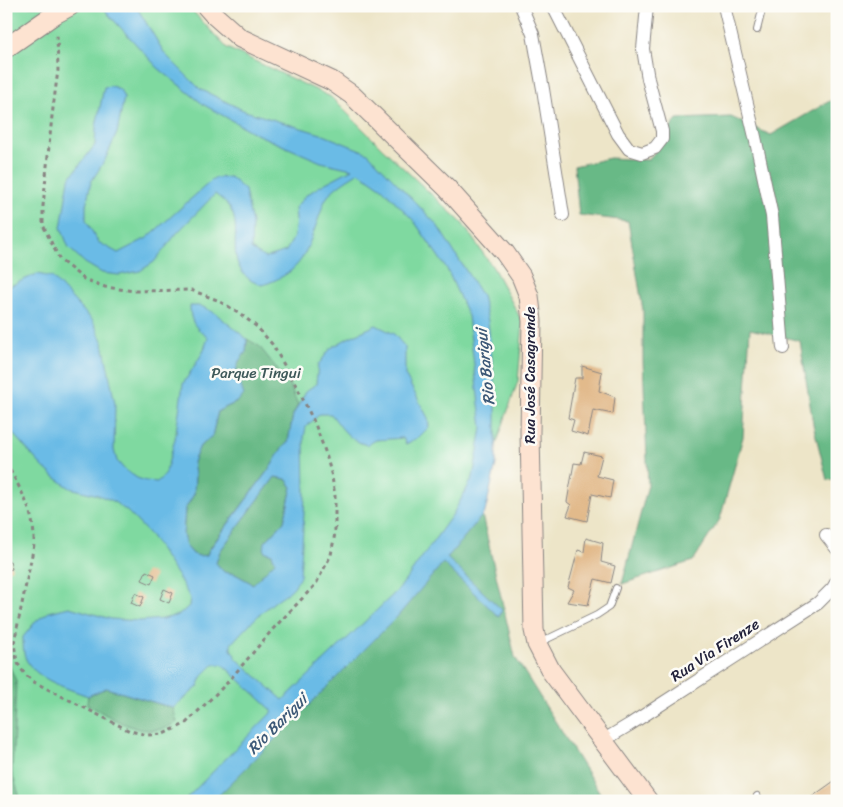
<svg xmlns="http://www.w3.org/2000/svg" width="843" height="807" font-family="Sriracha,sans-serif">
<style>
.green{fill:#7fd9a0;stroke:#507e6e}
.forest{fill:#67b986;stroke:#446e60}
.water{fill:#6bbbe6;stroke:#466e90;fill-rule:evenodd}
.building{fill:#e2ba8b}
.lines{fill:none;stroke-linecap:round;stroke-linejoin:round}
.lane-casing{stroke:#888482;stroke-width:8}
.street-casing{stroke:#888482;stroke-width:14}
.secondary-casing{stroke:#888482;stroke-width:21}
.path{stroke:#888482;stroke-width:3;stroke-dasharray:4 4;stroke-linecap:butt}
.lane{stroke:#fff;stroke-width:6}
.street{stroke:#fff;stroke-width:12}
.secondary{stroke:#fde3d1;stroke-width:19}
.labels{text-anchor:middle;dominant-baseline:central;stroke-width:5;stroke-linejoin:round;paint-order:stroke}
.park-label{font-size:15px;fill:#3e5959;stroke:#fdfcf7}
.street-label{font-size:15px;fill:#22223b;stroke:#fdfcf7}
.water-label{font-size:16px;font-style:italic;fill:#3c5877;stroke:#fdfcf7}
</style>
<rect width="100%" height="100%" fill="#fdfcf7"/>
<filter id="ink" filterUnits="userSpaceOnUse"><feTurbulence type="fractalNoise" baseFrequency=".02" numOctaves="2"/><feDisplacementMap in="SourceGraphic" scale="10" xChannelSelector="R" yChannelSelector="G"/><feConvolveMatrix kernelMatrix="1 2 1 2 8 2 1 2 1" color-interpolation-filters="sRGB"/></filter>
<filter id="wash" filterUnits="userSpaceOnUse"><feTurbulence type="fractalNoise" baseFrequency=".0096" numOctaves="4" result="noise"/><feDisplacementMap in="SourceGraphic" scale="20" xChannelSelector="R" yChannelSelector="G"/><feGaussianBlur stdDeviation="1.12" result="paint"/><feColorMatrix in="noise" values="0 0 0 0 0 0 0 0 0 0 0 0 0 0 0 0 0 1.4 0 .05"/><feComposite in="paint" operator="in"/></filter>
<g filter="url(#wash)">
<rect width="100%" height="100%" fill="#ede5c8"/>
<path class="green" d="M6 6H188L227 48 331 97 383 149 462 223 494 269 523 323 518 381 478 498 406 593 199 801H6Z"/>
<path class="forest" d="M837 90V479L827 480 813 424 800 341 750 329 743 437 720 519 693 561 622 584 648 485 643 360V310L628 221 579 215 574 166 610 158 649 160 677 119 731 117 771 135 835 98Z
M247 339 259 346 289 384 298 405 293 415 288 442 280 451 272 465 209 549 207 555 199 556 193 554 186 546 183 535 185 509 194 494 195 475 193 462 200 446 212 436 218 411 237 402 239 382 236 371 239 361 246 352Z
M275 477 286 479 292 487 284 522 265 542 276 562 253 584 235 574 224 572 216 563 220 551Z
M478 498 515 657 605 801H204L406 593Z
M6 658 16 681 12 773 21 801H6Z
M106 688 173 708 177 722C146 743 115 719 87 704L88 696Z"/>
<path class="water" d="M103 6H136L165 54 200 89 245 111 321 134 368 153 437 225 482 296 488 321 496 398V464L485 512 447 558 502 610 499 617 443 563 397 617 213 801H184L273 711 222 664 213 665 203 675 198 687 173 708 106 688 88 696C67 688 29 678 24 653 23 648 23 642 23 637L36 621 49 612 69 607 111 619 140 621 162 619 179 615 189 606 190 598 180 580 151 536 128 512 113 501 98 495 70 488 53 476 41 465 6 426V289L10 286 37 274 52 277 93 321 103 343 113 394 115 403 114 450 117 461 124 469 137 478 146 481 157 482 165 475 175 439 183 384 203 352 208 338C196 327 190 324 190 306H201L215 313 247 339 246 352 239 361 236 371 244 395 237 402 218 411 212 436 200 446 193 462 195 475 194 494 185 509 183 535 186 546 193 554 199 556 207 555 209 550 272 465 280 451 288 442 293 415 306 391 316 384 318 365 331 348 348 338 376 325 394 334 405 347V375L428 418 429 427 419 437 406 444 403 438 376 440 367 445C348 440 342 428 331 414H320L306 427 304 437 305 497 300 576C293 593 286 592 273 603 258 615 244 629 231 644V649L237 659 283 700 399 589 453 514 473 477 482 428 468 316 447 269 414 221 382 188 359 172C348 179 335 186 328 196 323 202 322 210 319 217 305 255 303 271 263 285 259 284 252 282 249 279 223 258 245 228 229 207 226 202 220 198 215 194L177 233 154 262 140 271 119 275 102 273 85 263 69 248 61 228 69 179 95 145 96 127 104 87 111 86 120 89 124 98 117 133 105 160 91 182 86 205V220L98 242 118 253 147 238 211 181 216 178 230 177 245 190 252 223 251 249 265 258 286 251 294 237 296 219 295 208 305 196 320 186 352 169 321 162 256 134 204 105 158 68 108 14ZM275 477 286 479 292 487 284 522 265 542 264 551 272 554 275 562 253 584 235 574 224 572 216 563 220 551Z"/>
<g id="blocks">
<path class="building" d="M582 366 602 372 599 391 615 397 613 414 593 410 588 436 571 431 574 420 568 418 575 378H582Z
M584 452 602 456 597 476 613 480 610 498 592 494 587 521 567 516 571 505 567 502 574 463 581 464Z
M586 538 603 543 601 562 615 566 611 583 595 579 588 605 567 602 574 590 568 587 578 550 584 552Z
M10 561 12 569 6 571V562Z
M146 571 155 575 151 584 142 580Z
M164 589 173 593 169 603 160 599Z
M135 593 144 597 140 607 131 603Z
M837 779V801H806Z"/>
</g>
</g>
<g filter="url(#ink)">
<use href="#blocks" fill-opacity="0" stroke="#888482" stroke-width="1"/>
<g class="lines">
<defs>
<path id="lane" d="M757 30 763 6
M539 643 597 615 609 607 616 588
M757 796 760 801"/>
<path id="street" d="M521 6 533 34 543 89 563 215
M550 6 555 10 618 134 629 149 642 153 655 148 662 139V131L648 79 643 49 647 6
M724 6 755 137 772 216 783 348
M826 535 837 549
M604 740 629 725 818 603 833 588 837 581"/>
<path id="secondary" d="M206 6 214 15 240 38 332 81 352 95 447 188 505 253 521 276 529 296 532 321 530 432 534 630 537 644 551 671 648 801
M6 48 55 14 70 6"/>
</defs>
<use href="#lane" class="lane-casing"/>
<use href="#street" class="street-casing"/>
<use href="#secondary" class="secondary-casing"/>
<path class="path" d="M6 463C22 492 35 512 34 545L14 643C17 664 17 666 32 681L130 731 148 735 163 734 185 724 226 684 251 655 273 629 316 584 331 555 335 533V496L332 477 326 454 315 424 298 389 272 344 257 327 238 312 217 300 191 290 134 291 105 287 84 279 60 260 54 248 43 225V206L52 116 58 70 57 34"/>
<use href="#lane" class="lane"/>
<use href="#street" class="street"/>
<use href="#secondary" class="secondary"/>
</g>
</g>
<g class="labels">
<g class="park-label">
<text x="256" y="373">Parque Tingui</text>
</g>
<g class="street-label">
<text transform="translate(530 375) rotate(-90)">Rua José Casagrande</text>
<text transform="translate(715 650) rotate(-33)">Rua Via Firenze</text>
</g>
<g class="water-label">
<text transform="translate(485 367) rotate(-96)">Rio Barigui</text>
<text transform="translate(277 724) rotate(-45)">Rio Barigui</text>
</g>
</g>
<rect width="843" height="807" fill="none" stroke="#fdfcf7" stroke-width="25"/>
</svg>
